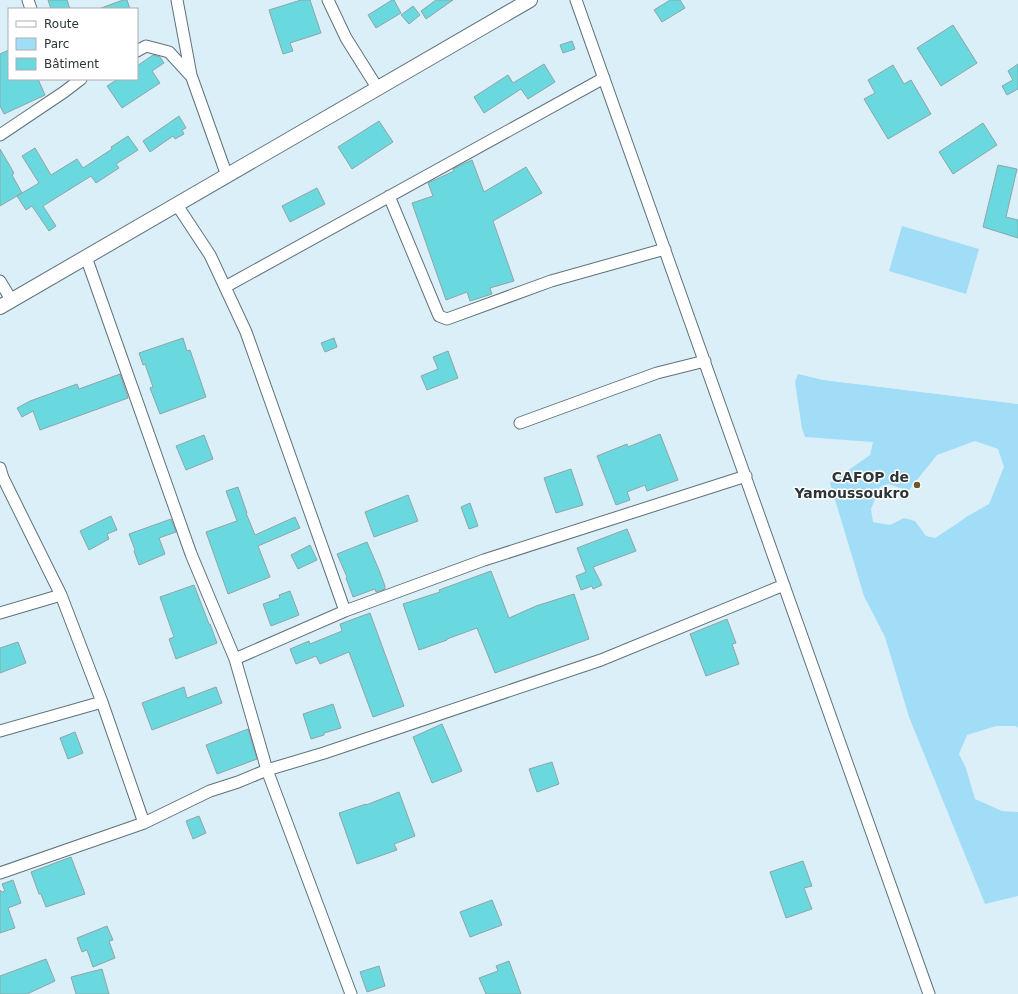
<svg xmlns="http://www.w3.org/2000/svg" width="1018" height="994" font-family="'DejaVu Sans',sans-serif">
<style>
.green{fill:#a2ddf7;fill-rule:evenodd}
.building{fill:#6ad8df;stroke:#8fa5a7}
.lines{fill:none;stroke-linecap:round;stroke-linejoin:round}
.minor-casing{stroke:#60727a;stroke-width:13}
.tertiary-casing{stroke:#60727a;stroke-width:16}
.minor{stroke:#fff;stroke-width:11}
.tertiary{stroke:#fff;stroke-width:14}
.poi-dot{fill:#695c29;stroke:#fff;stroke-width:1.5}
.labels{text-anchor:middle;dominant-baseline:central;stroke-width:3;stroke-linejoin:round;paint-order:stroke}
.poi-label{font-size:14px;font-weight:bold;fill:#2d3538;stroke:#fff;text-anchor:end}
</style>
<rect width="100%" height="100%" fill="#dbeff9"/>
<path class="green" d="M902 226 979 249 966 294 889 271Z
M798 374 823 380 1018 404V728L1016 726H996L967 735 959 754 966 768 975 799 1002 811 1018 812V896L985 904 909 717 885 637 864 596 830 483 870 455 873 442 805 437 802 429 795 382ZM975 441 998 449 1004 467 989 504 966 517 955 525 935 538 926 536 915 521 904 518 890 525 873 522 871 509 880 487 889 484 908 491 937 455Z"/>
<path class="building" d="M48 0H67L70 9H51Z
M123 0H127L130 9H101V8Z
M301 0H310L321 33 290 43 293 51 283 54 269 10Z
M392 0H394L401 13 376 28 368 15Z
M436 0H453L426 19 421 11Z
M670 0H680L685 8 662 22 654 10Z
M413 6 420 15 409 24 401 15Z
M953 25 977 63 941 86 917 48Z
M572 41 575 49 563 53 560 45Z
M9 50V79H38L45 95 4 114 0 106V54Z
M153 55 160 57 164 63 152 71 160 83 122 108 107 86 118 79H137V66Z
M544 64 555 82 528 99 521 89 484 113 474 97 508 75 513 83Z
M1018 64V89L1007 95 1002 86 1013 80 1008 71Z
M893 65 904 84 911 80 931 114 888 139 864 99 875 93 868 80Z
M179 116 186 128 182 130 184 134 175 139 173 136 150 152 143 141Z
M379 121 393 142 352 169 338 147Z
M983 123 997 145 953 174 939 152Z
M128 136 138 150 116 164 119 168 96 183 91 176 43 206 56 226 49 231 32 206 26 210 17 196 39 183 22 156 35 148 51 175 77 159 83 168 112 149 111 147Z
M0 149 14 173 12 175 22 193 0 206Z
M472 160 484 192 526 167 542 193 493 221 514 281 490 288 492 294 470 301 467 292 446 300 412 203 433 196 428 183 454 171 453 169 463 164Z
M998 165 1017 169 1006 217 1018 220V238L983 227Z
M317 188 325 204 290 222 282 206Z
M183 338 187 351 190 350 206 397 160 414 150 388 153 387 145 364 143 365 139 353Z
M334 338 337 347 325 352 321 343Z
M448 351 458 378 427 390 421 376 438 369 433 357Z
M120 374 128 398 40 430 33 411 22 417 17 408 30 401 77 384 79 389Z
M660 434 678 480 647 491 645 485 627 492 630 500 616 505 597 456 627 444 628 447Z
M204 435 213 459 186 470 176 446Z
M571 469 583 505 556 513 544 478Z
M238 487 247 513H246L255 535 295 517 300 528 258 546 270 577 228 594 206 532 237 521 226 491Z
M408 495 418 521 374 537 365 512Z
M470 503 478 526 469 529 461 507Z
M111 516 117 530 107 534 109 539 89 550 80 531Z
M171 519 176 532 159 538 165 554 139 565 134 551 135 550 129 534Z
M627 529 636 551 593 567 602 585 593 589 592 586 581 590 576 576 586 572 577 548Z
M367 542 379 570 385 586V589L376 592 375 589 353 597 346 578 347 577 337 554Z
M310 545 317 560 298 569 291 555Z
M491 571 509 618 536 606 574 594 589 639 495 673 477 628 447 639V640L419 650 403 604 440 592 439 590Z
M194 585 209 624H210L217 643 176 659 169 639 174 637 160 597Z
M290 591 299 615 271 626 263 604 280 598 279 595Z
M370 613 404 706 373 717 349 652 320 664 316 656 296 664 290 649 309 641 310 644 342 631 340 624Z
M727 619 736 643 732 644 739 664 706 676 690 634Z
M18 642 26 663 0 673V648Z
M184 687 187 698 216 687 222 703 152 730 142 703Z
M333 704 341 728 324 733V735L311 739 303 714Z
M442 724 462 771 432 783 413 737Z
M248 729 257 759 217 774 206 745Z
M75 732 83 753 68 759 60 738Z
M552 762 559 784 537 792 529 769Z
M399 792 415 836 394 844 397 850 357 864 339 813 366 804V805Z
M199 816 206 833 193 839 186 821Z
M71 857 85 894 46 907 41 894H39L31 872Z
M803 861 812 886 804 888 812 909 786 918 770 872Z
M13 880 21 903 8 908 15 928 0 933V890L2 892 5 891 2 884Z
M492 900 502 925 470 937 460 912Z
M107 926 113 940 109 941 115 958 93 967 87 950 82 952 77 938Z
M46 959 55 981 27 994H0V976Z
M509 961 521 994H486L479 978 498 971 496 966Z
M379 966 385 986 367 992 360 972Z
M102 969 109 994H76L71 977Z"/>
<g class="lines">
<defs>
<path id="minor" d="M28 0 31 9
M177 0 191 75 227 176
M328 0 346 38 378 89
M576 0 929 994
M137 51 146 46 169 52 190 75
M0 135 64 92 81 79
M389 196 439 316 447 319 551 281 665 249
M177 205 210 255 246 332 345 611
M86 257 191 554 235 659
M0 281 12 301
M225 287 604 78
M520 423 657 373 705 361
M0 468 3 478 61 595 102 702 144 823
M0 613 61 595
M0 731 102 702
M0 873 144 823 210 791 238 782 267 770 324 753 601 660 784 585
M351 994 267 770 235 659 345 611 484 560 746 476"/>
<path id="tertiary" d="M0 307 530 0"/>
</defs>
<use href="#minor" class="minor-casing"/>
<use href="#tertiary" class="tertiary-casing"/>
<use href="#minor" class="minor"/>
<use href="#tertiary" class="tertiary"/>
</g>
<circle class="poi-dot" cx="917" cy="485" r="4"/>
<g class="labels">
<g class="poi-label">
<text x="909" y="477">CAFOP de<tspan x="909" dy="16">Yamoussoukro</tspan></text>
</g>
</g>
<rect x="8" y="8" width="130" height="72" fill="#ffffff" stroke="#abaeaf"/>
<rect x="16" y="21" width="20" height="6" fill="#ffffff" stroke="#abaeaf"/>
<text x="44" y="28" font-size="12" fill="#2d3538">Route</text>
<rect x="16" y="38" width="20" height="12" fill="#a2ddf7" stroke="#abaeaf"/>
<text x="44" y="48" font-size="12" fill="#2d3538">Parc</text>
<rect x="16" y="58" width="20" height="12" fill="#6ad8df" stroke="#abaeaf"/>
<text x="44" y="68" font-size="12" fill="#2d3538">Bâtiment</text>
</svg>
